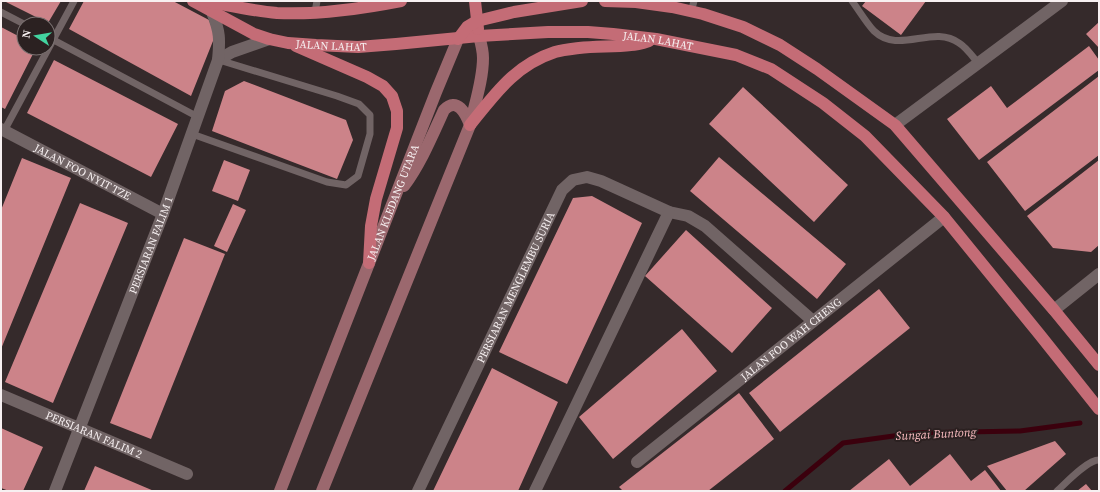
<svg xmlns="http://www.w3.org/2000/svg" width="1100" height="492" font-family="'Source Serif 4',serif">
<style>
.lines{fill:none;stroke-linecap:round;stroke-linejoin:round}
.stream{stroke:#3b000d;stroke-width:5}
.building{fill:#cc8389}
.lane{stroke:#716465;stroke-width:7}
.street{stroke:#716465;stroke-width:12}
.secondary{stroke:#9b686e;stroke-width:12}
.primary{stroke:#c46c76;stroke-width:12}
.labels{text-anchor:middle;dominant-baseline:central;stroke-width:4;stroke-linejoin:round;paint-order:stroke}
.street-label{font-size:11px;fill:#f7f0f1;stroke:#2b2121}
.water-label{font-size:12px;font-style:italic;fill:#fdbec2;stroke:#2b2121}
</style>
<rect width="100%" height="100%" fill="#352a2b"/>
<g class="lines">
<path class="stream" d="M785 491 843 443 915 433 1020 431 1080 423"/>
</g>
<path class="building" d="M4 1H61L48 23Z
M84 1H173L209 20 215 36 191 96 69 29Z
M866 1H926L901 35 862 6Z
M1099 22V48L1086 34Z
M1 27 24 39V48H36L5 109 1 107Z
M1089 46 1099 60V70L979 160 947 119 991 86 1007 108Z
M54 60 178 124 151 177 27 113Z
M1099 76V155L1025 211 987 162Z
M244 81 346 120 353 140 337 179 212 131 225 91Z
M743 87 848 185 814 222 709 124Z
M719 157 846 264 817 299 690 191Z
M22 158 71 178 1 349V210Z
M224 160 250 170 238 201 212 191Z
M1099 160V245L1091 252 1053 248 1027 216Z
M592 196 642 223 567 384 499 352 573 198Z
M80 203 128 223 53 403 5 382Z
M233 204 246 210 227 252 214 246Z
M686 230 772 308 732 353 645 276Z
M184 238 225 254 151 439 110 423Z
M879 289 910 328 780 432 749 393Z
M682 329 717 371 613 459 579 417Z
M492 368 558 402 518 491H433Z
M739 393 774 439 708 491H623L619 487Z
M1 428 43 447 23 491H9L1 488Z
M1055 441 1066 454 1024 491H1007L987 466Z
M950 454 971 481 985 470 1001 491H849L889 459 910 486Z
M95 466 154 491H84Z
M1086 484 1092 491H1077Z"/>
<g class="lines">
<path class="lane" d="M852 1C858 9 867 24 874 31 899 55 933 24 959 43 966 47 973 57 978 63
M1 12 24 24
M315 12 317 1
M691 12 694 1
M48 37 198 117
M4 131 74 1
M192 134 327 182 346 185 358 176 370 134V115L359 104 337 96 219 60
M1057 491C1066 483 1087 460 1099 460"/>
<g class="street">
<path d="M218 60 232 52 269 39"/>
<path d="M895 125 1062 1"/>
<path id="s1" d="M1 129 163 214"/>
<path d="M1054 310 1099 274"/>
<path id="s2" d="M1 395 187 474"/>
<path id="s3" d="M637 462 944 217"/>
<path id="s4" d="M55 491 163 214 218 60C220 39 220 32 212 12"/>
<path id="s5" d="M418 491 562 190 573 180 587 177 601 181 669 212 688 216 705 226 813 321"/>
<path d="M535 491 669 212"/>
</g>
<g class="secondary">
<path d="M404 186C421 163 432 136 444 110 457 96 466 114 470 125"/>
<path id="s6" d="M280 491 436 92 458 39"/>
<path d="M322 491 470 125C475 103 483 80 483 58 483 51 481 43 479 36"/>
</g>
<g class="primary">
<path id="s7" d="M193 1 254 34 269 39 288 43 316 45 358 47 396 44 479 36 548 32H588L613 34 656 39 736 55 771 69 823 103 865 136 944 217 1040 335 1099 409"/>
<path d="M204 1C228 5 253 11 277 13 318 15 360 9 401 1"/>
<path d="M475 1 478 29"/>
<path d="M605 1 636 2 672 7 703 14 743 27 780 45 817 69 895 125 1054 310 1099 365"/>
<path d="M458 39 467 27 477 21 514 12 582 1"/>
<path d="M296 46 367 77 383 86 392 96 397 111V128L376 199 371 226 369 263"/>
<path d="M470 125C495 94 515 65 555 52 562 50 571 49 579 48 596 46 614 47 631 45 637 45 643 43 649 41"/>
</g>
</g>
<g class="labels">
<g class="street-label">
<text stroke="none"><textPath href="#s7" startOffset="476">JALAN LAHAT</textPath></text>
<text stroke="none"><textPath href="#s7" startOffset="148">JALAN LAHAT</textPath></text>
<text stroke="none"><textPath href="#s1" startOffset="92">JALAN FOO NYIT TZE</textPath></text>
<text stroke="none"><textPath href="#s6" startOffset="310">JALAN KLEDANG UTARA</textPath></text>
<text stroke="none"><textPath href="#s4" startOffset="264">PERSIARAN FALIM 1</textPath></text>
<text stroke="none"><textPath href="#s5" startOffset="226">PERSIARAN MENGLEMBU SURIA</textPath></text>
<text stroke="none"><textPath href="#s3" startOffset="197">JALAN FOO WAH CHENG</textPath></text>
<text stroke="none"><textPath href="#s2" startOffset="101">PERSIARAN FALIM 2</textPath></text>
</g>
<g class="water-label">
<text transform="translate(936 434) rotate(-3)">Sungai Buntong</text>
</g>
</g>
<rect width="1100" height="492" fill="none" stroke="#f7f0f1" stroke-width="4"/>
<g transform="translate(36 36) rotate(282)"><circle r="19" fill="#2b2121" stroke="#7d7474"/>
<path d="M0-3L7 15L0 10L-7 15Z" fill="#43d4a0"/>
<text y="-6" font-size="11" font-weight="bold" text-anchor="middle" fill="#f7f0f1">N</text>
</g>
</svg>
